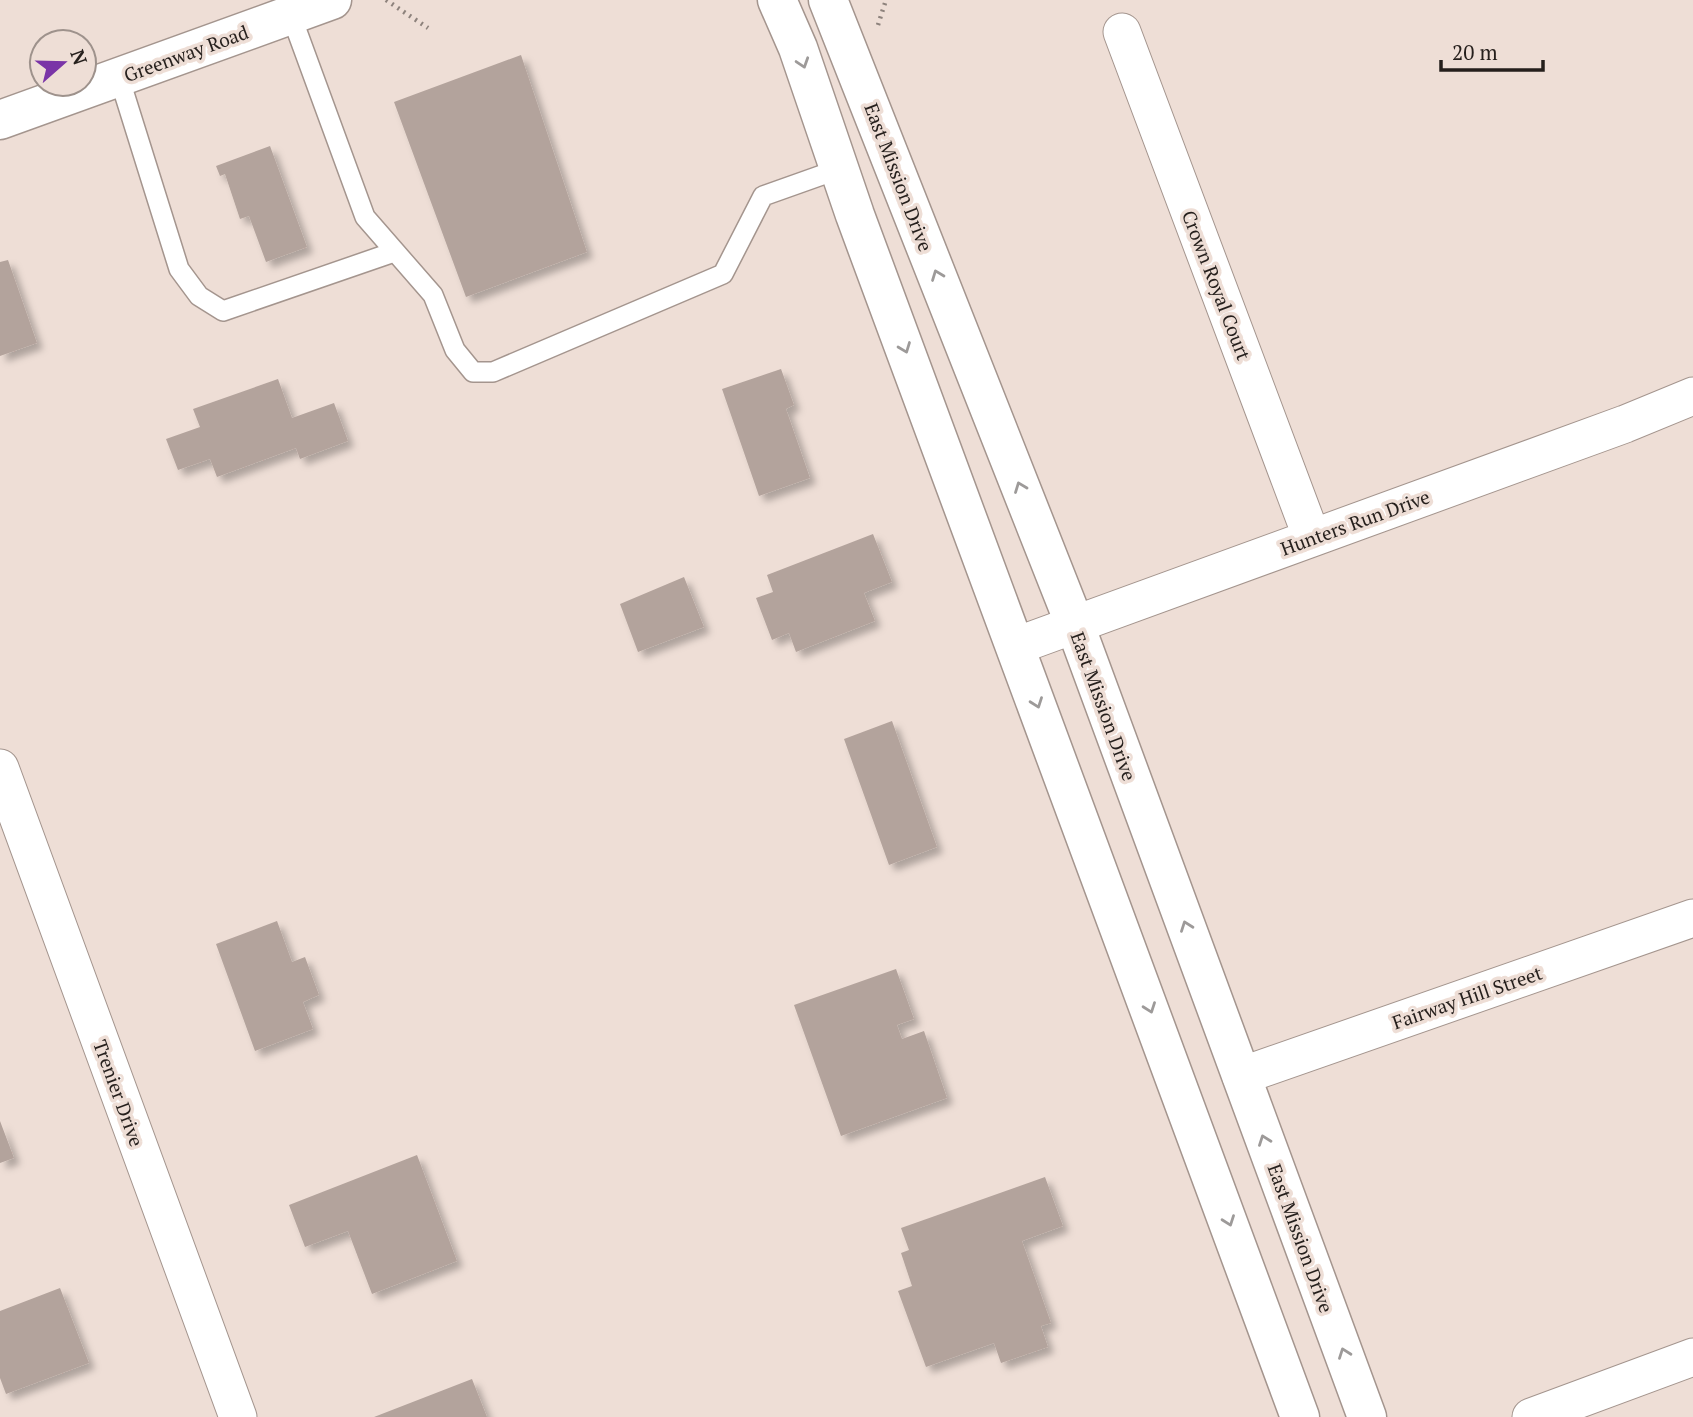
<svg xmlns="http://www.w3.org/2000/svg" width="1693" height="1417" font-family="'PT Serif',serif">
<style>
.building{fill:#b3a39c;filter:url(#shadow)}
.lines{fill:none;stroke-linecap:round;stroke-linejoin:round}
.service-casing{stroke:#a4958e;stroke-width:22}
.minor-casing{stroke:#a4958e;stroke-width:39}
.tertiary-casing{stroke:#a4958e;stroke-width:41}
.path{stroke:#8d827c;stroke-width:4.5;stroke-dasharray:2 5;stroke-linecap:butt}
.service{stroke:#fff;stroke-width:19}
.minor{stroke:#fff;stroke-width:37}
.tertiary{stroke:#fff;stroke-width:38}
.oneway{stroke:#9d9a99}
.labels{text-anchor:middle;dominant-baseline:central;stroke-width:7;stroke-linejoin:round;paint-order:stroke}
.street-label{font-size:19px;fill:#251f1c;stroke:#eeded6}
</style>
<defs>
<filter id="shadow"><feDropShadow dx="6" dy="6" stdDeviation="3.5" flood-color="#0004"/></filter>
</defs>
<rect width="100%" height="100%" fill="#eeded6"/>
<path class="building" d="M521 55 587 252 466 297 394 102Z
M270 146 307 247 266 262 249 216 240 219 225 174 220 176 216 166Z
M8 260 37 343 0 356V262Z
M781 369 794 405 786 409 810 478 759 496 722 389Z
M278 379 292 418 334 403 348 441 300 459 296 448 217 477 210 459 178 470 166 439 200 427 193 409Z
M873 534 892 582 864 593 875 621 796 652 789 633 772 640 756 598 773 592 767 575Z
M684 577 704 627 638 652 620 604Z
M892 721 937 847 889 865 844 739Z
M277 921 292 962 305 957 319 995 303 1002 313 1029 255 1051 216 944Z
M896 969 914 1019 897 1025 902 1039 924 1031 947 1098 841 1136 794 1005Z
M0 1121 14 1158 0 1163Z
M417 1155 457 1261 372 1294 348 1231 305 1247 289 1205Z
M1045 1177 1063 1226 1022 1241 1051 1323 1041 1326 1048 1347 1001 1363 994 1343 926 1367 898 1291 912 1286 901 1253 909 1250 901 1228Z
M60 1288 89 1363 6 1394 0 1378V1311Z
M472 1379 487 1417H374Z"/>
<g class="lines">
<defs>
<path id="service" d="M291 15 365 217 433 295 455 350 473 372H493L723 274 763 196 839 169
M119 77 179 269 199 296 223 311 394 252"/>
<path id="minor" d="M1122 32 1312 538
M1016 646 1625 424 1693 396
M0 768 238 1417
M1241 1076 1693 918
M1531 1417 1693 1357"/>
<path id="tertiary" d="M777 0 798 48 855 215 1300 1417
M828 0 1075 625 1367 1417
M0 120 332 0"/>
</defs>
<use href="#service" class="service-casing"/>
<use href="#minor" class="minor-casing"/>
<use href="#tertiary" class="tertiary-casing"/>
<path class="path" d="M386 0 428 28
M878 25 885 3"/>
<use href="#service" class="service"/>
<use href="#minor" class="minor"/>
<use href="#tertiary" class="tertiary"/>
</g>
<defs><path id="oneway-chevron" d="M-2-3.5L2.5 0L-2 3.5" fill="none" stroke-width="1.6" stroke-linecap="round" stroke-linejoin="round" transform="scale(1.75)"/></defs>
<g class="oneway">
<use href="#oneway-chevron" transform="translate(803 63) rotate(72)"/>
<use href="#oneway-chevron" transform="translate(937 275) rotate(-111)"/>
<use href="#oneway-chevron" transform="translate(905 348) rotate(69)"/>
<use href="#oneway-chevron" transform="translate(1020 487) rotate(-111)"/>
<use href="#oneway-chevron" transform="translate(1037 703) rotate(70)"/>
<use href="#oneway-chevron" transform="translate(1186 926) rotate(-110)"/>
<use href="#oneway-chevron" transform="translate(1150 1008) rotate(70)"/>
<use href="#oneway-chevron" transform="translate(1264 1140) rotate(-110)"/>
<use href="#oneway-chevron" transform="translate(1229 1221) rotate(70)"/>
<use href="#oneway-chevron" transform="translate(1344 1353) rotate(-110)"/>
</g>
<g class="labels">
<g class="street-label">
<text transform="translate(186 53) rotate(-20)">Greenway Road</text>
<text transform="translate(899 177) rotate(69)">East Mission Drive</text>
<text transform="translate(1217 285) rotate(69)">Crown Royal Court</text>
<text transform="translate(1355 522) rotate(-20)">Hunters Run Drive</text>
<text transform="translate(1104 706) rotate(70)">East Mission Drive</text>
<text transform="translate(1467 997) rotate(-19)">Fairway Hill Street</text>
<text transform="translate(119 1093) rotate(70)">Trenier Drive</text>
<text transform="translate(1301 1238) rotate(70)">East Mission Drive</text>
</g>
</g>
<g transform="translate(63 63) rotate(70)"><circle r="33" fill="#eeded6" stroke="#9e928c" stroke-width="2"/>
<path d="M0-5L12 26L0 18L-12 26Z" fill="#7a34a7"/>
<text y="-10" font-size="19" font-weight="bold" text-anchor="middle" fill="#251f1c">N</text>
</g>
<path d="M1441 60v10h102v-10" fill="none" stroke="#251f1c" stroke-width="3.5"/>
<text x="1452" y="60" font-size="21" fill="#251f1c" stroke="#eeded6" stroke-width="5" paint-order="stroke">20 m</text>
</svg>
